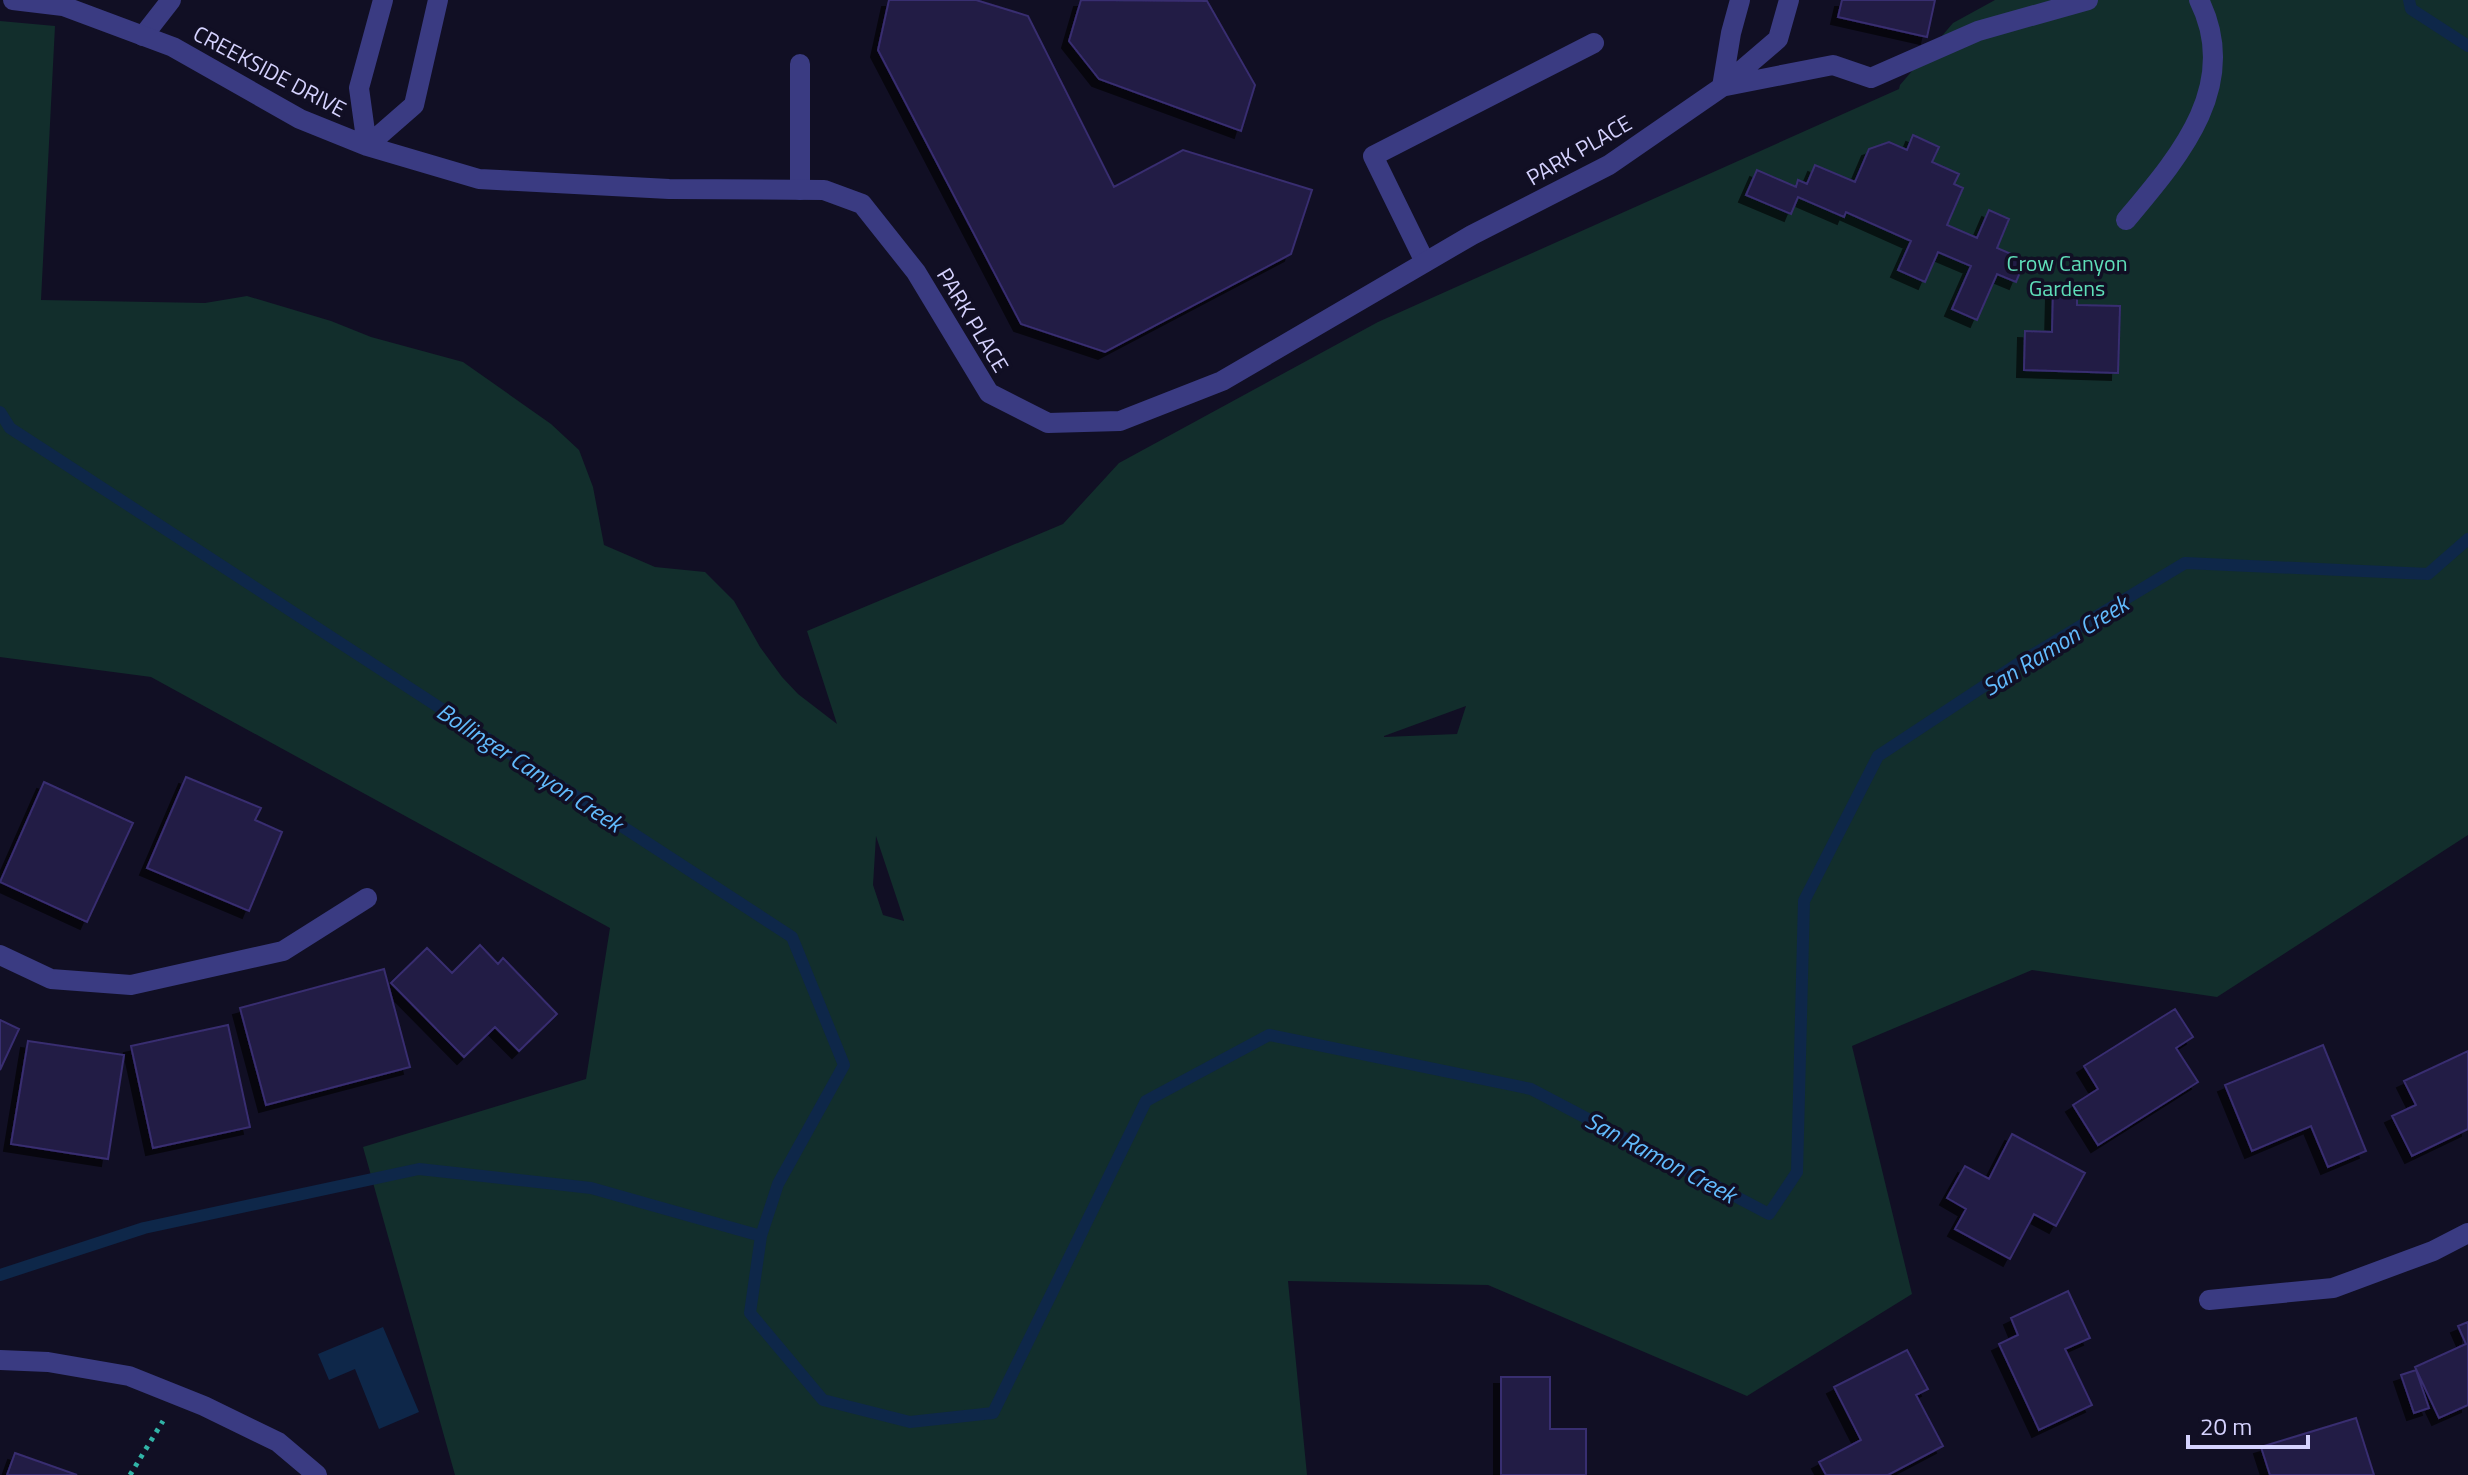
<svg xmlns="http://www.w3.org/2000/svg" width="2468" height="1475" font-family="'Titillium Web',sans-serif">
<style>
.green{fill:#122e2c;fill-rule:evenodd}
.water{fill:#0e2749}
.lines{fill:none;stroke-linecap:round;stroke-linejoin:round}
.stream{stroke:#0e2749;stroke-width:12}
.building{fill:#221b45;stroke:#382d70;stroke-width:2;filter:url(#shadow)}
.path{stroke:#31b4a7;stroke-width:5;stroke-dasharray:4 6;stroke-linecap:butt}
.service{stroke:#3a3b82;stroke-width:20}
.minor{stroke:#3a3b82;stroke-width:20}
.labels{text-anchor:middle;dominant-baseline:central;stroke-width:7;stroke-linejoin:round;paint-order:stroke}
.street-label{font-size:22px;fill:#d5d2fe;stroke:#110f24}
.park-label{font-size:22px;fill:#5fdeb9;stroke:#110f24}
.water-label{font-size:24px;font-style:italic;fill:#62bbfd;stroke:#110f24}
</style>
<defs>
<filter id="shadow"><feDropShadow dx="-7" dy="7" stdDeviation="0" flood-color="#0009"/></filter>
</defs>
<rect width="100%" height="100%" fill="#110f24"/>
<path class="green" d="M1995 0H2468V835L2217 997 2032 970 1852 1046 1912 1294 1747 1396 1488 1285 1288 1281 1307 1475H455L363 1147 586 1079 610 928 151 677 0 657V21L55 26 41 300 205 303 247 296 331 321 371 337 463 362 551 424 579 450 593 487 604 545 655 567 705 572 734 601 760 647 782 677 798 694 837 724 807 631 1063 524 1119 463 1378 322 1899 89 1900 85 1953 23ZM1466 706 1457 734 1384 737V736ZM876 836 904 920V921L883 915 873 885Z"/>
<path class="water" d="M383 1327 419 1412 379 1429 355 1369 329 1380 318 1354Z"/>
<g class="lines">
<path class="stream" d="M2409 0 2411 9 2468 46
M0 412 10 428 792 937 844 1065 778 1184 761 1236 750 1313 823 1400 910 1422 993 1413 1146 1101 1269 1035 1531 1089 1769 1214 1797 1172 1804 901 1878 756 2019 663 2185 563 2428 574 2468 539
M0 1275 144 1228 419 1169 591 1188 761 1236"/>
</g>
<path class="building" d="M889 0H976L1028 16 1114 187 1183 150 1312 190 1291 254 1105 352 1021 324 878 50Z
M1081 0 1207 1 1255 85 1241 131 1099 79 1069 41Z
M1842 0H1935L1927 37 1838 17Z
M1913 135 1939 147 1932 162 1959 174 1954 184 1963 188 1947 225 1977 238 1989 210 2009 219 1997 248 2025 260 2016 282 1997 274 1977 320 1952 309 1971 266 1938 252 1925 282 1898 270 1911 241 1846 212 1844 217 1798 197 1791 214 1746 195 1757 170 1796 187 1798 180 1807 184 1815 165 1855 182 1869 149 1889 142 1907 150Z
M2053 291 2077 292V305L2120 306 2118 373 2024 370 2025 331 2052 332Z
M186 777 261 808 255 820 282 832 249 911 147 868Z
M44 782 133 823 87 922 0 882Z
M480 945 498 964 503 958 557 1014 519 1051 495 1027 464 1057 391 983 427 948 452 973Z
M384 969 410 1067 266 1105 240 1008Z
M2175 1009 2193 1037 2176 1048 2198 1082 2098 1145 2073 1105 2098 1089 2084 1066Z
M0 1020 19 1029 0 1070Z
M228 1025 250 1127 153 1148 131 1046Z
M28 1041 124 1055 108 1159 11 1144Z
M2323 1045 2366 1151 2328 1167 2311 1126 2252 1151 2225 1085Z
M2468 1051V1129L2412 1156 2392 1116 2416 1105 2404 1081Z
M2012 1134 2085 1173 2056 1226 2034 1214 2010 1259 1955 1229 1966 1209 1947 1198 1965 1166 1989 1179Z
M2068 1291 2090 1338 2065 1349 2092 1405 2039 1430 1999 1344 2018 1335 2011 1318Z
M2468 1322V1405L2439 1418 2415 1367 2466 1344 2458 1326Z
M1907 1350 1928 1389 1916 1395 1943 1446 1888 1475H1826L1819 1462 1861 1440 1834 1387Z
M2416 1370 2429 1408 2414 1413 2401 1375Z
M1501 1377H1550V1429H1586V1475H1501Z
M2356 1418 2374 1475H2270L2261 1447Z
M15 1453 77 1475H7Z"/>
<g class="lines">
<path class="path" d="M130 1475 163 1421"/>
<path class="service" d="M143 36 171 0
M800 64V190
M1425 262 1373 156 1594 43"/>
<path class="minor" d="M13 0 63 6 173 47 300 119 367 146 479 179 669 189 824 190 862 204 916 272 989 393 1048 423 1120 421 1222 381 1472 235 1609 165 1722 87 1778 39 1789 0
M1726 86 1833 65 1871 78 1978 31 2088 0
M1722 87 1731 33 1740 0
M367 146 414 105 438 0
M367 146 359 88 383 0
M2126 220C2178 158 2242 86 2199 0
M0 955 51 979 131 985 283 951 367 898
M2209 1300 2333 1288 2433 1251 2468 1233
M0 1360 48 1362 129 1376 204 1406 278 1442 317 1475"/>
</g>
<g class="labels">
<g class="street-label">
<text transform="translate(270 71) rotate(28)">CREEKSIDE DRIVE</text>
<text transform="translate(1579 150) rotate(-30)">PARK PLACE</text>
<text transform="translate(973 320) rotate(59)">PARK PLACE</text>
</g>
<g class="park-label">
<text x="2067" y="263">Crow Canyon<tspan x="2067" dy="25">Gardens</tspan></text>
</g>
<g class="water-label">
<text transform="translate(2055 645) rotate(-32)">San Ramon Creek</text>
<text transform="translate(530 767) rotate(33)">Bollinger Canyon Creek</text>
<text transform="translate(1661 1157) rotate(28)">San Ramon Creek</text>
</g>
</g>
<path d="M2188 1435v12h120v-12" fill="none" stroke="#d5d2fe" stroke-width="4"/>
<text x="2200" y="1435" font-size="24" fill="#d5d2fe" stroke="#110f24" stroke-width="6" paint-order="stroke">20 m</text>
</svg>
